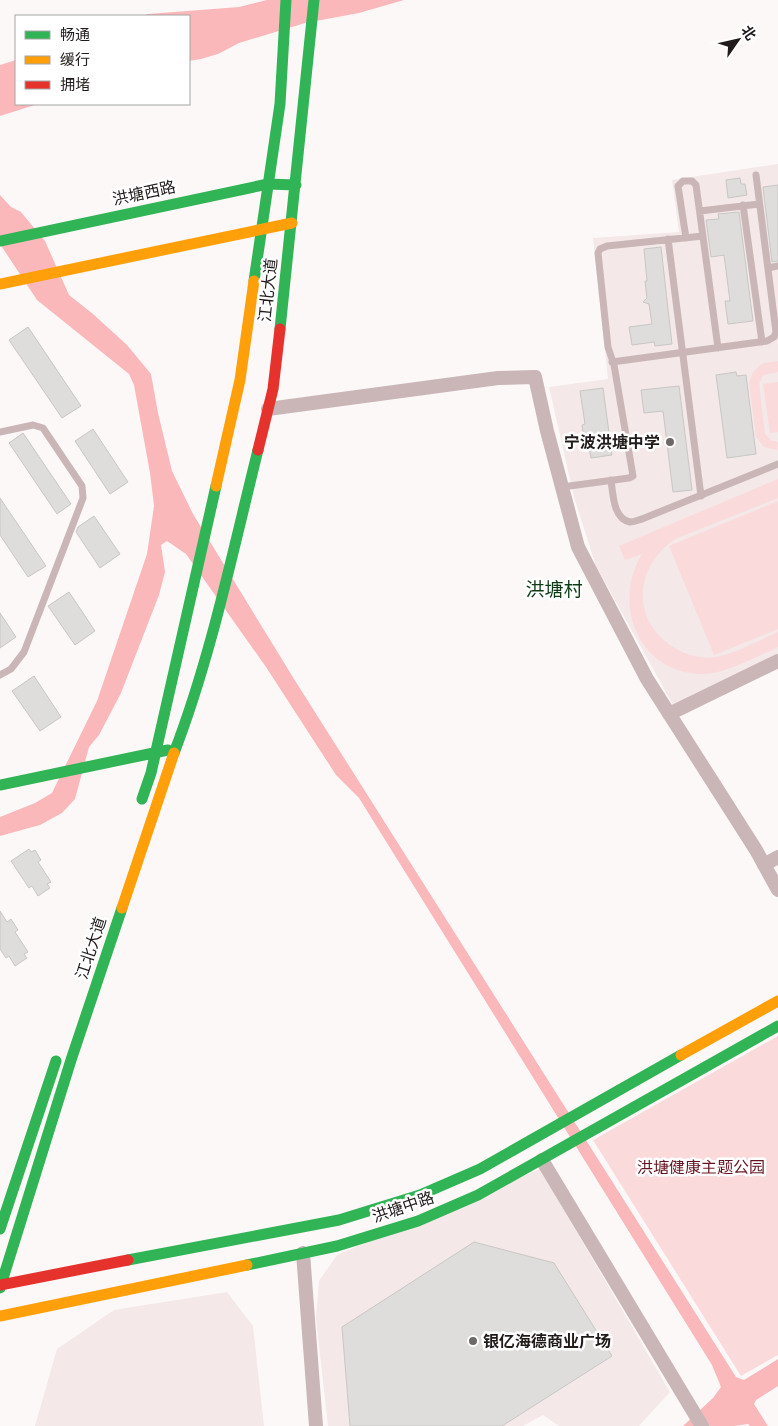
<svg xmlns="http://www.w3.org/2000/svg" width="778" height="1426" font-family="Cabin,'Noto Sans SC',sans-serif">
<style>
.built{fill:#f4e8e8}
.green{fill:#fadadb}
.water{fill:#fab8ba}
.building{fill:#dedddb;stroke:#c8c7c5}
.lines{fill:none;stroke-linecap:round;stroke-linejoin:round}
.lane{stroke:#cab6b7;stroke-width:7}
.street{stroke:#cab6b7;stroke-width:14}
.fast{stroke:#30b455;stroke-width:11}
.slow{stroke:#ff9f0a;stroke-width:11}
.jam{stroke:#e5322d;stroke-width:11}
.poi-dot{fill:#6e6868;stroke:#fff;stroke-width:2}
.labels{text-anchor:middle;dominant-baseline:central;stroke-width:5;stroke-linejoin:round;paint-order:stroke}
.street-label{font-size:16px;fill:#211b1b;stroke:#fff}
.poi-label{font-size:16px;font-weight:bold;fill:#211b1b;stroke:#fff;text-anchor:end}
.park-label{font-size:16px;fill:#651521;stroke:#fff}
.quarter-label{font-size:19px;fill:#0e3c17;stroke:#fff}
</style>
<rect width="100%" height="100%" fill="#fdf8f8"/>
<path class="built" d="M778 164V657L673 705 596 566 574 497 549 387 608 379 593 238 679 232 672 180Z
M540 1169 670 1392 639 1426H559L543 1415 523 1426H328L316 1318 319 1281 337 1255Z
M227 1292 253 1326 264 1426H35L57 1349 114 1310Z"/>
<path class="green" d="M778 361V372L763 375 759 384 765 434 772 441 778 442 777 450 764 447 756 437 749 383 753 372 758 367 764 363Z
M778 382V432L770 433 763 384Z
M778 479V498L675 539C636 566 630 616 670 645 681 653 696 658 710 658 731 656 758 641 778 632V647C758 656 723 675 702 674 639 673 611 605 642 554L625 560 619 546Z
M778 501V629L714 655 669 546Z
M778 1036V1355L741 1376 593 1140Z"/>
<path class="water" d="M267 0H404L359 13 305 23 239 43 218 54 201 59 189 61V16H142L148 14 239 7Z
M16 60V104H38L0 116V65Z
M0 195 11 207 21 212 45 241 69 295 93 314 127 345 151 374 158 413 172 471 193 514 294 679 736 1377 744 1380 778 1359V1386L756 1400 754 1404 768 1426H750L748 1424 734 1426H683L713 1398 721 1387 712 1365 359 798 336 775 266 667 186 554 167 541 161 545 165 572 159 595 121 693 99 735 89 747 75 799 62 813 40 825 0 836V817L35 803 52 793 97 701 147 554 154 506 150 473 134 385 129 374 37 300 0 244Z"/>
<path class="building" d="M740 178 741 184H745L747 195 728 198 726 180Z
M778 185V261L772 262 763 187Z
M739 212 753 321 728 324 725 301H730L724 255 711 257 706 220 719 219 718 214Z
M661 247 672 344 655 346 654 342 632 345 629 327 652 324 649 304 643 302 647 298 645 281H647L644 249Z
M28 327 81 406 62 418 9 340Z
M736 372 737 376 746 375 756 454 727 458 716 375Z
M679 386 692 490 673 492 663 411 644 413 641 390Z
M603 388 612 455 591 458 589 448H585L582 425 585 424 580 391Z
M93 429 128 482 110 494 75 441Z
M23 433 71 504 57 514 9 443Z
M0 498 46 566 28 577 0 535Z
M94 516 120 554 100 568 76 532 78 527Z
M69 592 95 631 75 645 48 606Z
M0 613 16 637 0 648Z
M34 676 61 717 40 731 12 691Z
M29 849 31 852 35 850 41 860 38 862 51 882 47 884 50 888 38 896 32 886 29 888 11 861Z
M0 911 7 922 11 919 18 930 15 932 28 952 24 954 27 958 15 966 9 956 6 958 0 949Z
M474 1242 554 1263 612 1356 502 1426H350L342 1327Z"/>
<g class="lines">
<path class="lane" d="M743 205 762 342
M700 211 759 204
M686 238 678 186 683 181H692L696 185 718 348
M668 239 701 496
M768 268 778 266
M612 362 767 341 774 337 776 332 756 175
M0 432 33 425 43 428 82 486 83 498 24 652 11 669 0 675
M611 480C613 493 613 519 630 522 634 522 638 520 642 519L778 464
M562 487 629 478 633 476 614 365 608 347 598 253 600 249 607 246 703 236"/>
<path class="street" d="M268 409 498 378 535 377 547 431 578 547 647 679 756 850 778 890
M669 714 778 661
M764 865 778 857
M542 1160 702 1426
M303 1253 316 1426"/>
<path class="fast" d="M0 241 268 184 296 185
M254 281 280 104 286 0
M280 329 314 0
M174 753C211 657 233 550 258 450
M0 785 168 750
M142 799 151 773 216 486
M0 1229 56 1061
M128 1260 339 1220 420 1195 480 1169 681 1055
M247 1265 337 1246 418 1221 478 1195 778 1026
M0 1288 71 1060 122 908"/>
<path class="slow" d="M0 284 292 223
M216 486 240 380 254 281
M122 908 174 753
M681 1055 778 1001
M0 1316 247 1265"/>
<path class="jam" d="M258 450 273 389 280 329
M0 1285 128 1260"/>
</g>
<g class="poi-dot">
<circle cx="670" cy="442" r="5"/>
<circle cx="473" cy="1341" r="5"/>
</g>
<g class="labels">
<g class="street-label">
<text transform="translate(144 193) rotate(-12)">洪塘西路</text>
<text transform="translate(268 290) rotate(-84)">江北大道</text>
<text transform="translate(91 948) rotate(-72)">江北大道</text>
<text transform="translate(403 1207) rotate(-19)">洪塘中路</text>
</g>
<g class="poi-label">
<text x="660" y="442">宁波洪塘中学</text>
<text x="483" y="1341" text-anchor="start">银亿海德商业广场</text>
</g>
<g class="park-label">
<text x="701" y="1167">洪塘健康主题公园</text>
</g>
<g class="quarter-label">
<text x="554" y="589">洪塘村</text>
</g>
</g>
<rect x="15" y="15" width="175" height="90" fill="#ffffff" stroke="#a6a4a4"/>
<rect x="25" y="31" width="25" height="8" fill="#30b455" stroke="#a6a4a4"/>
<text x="60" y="40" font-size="15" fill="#211b1b">畅通</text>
<rect x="25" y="56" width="25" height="8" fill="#ff9f0a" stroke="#a6a4a4"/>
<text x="60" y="65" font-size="15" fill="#211b1b">缓行</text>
<rect x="25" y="81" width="25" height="8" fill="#e5322d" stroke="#a6a4a4"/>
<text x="60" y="90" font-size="15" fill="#211b1b">拥堵</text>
<g transform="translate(738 40) rotate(56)" stroke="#ffffff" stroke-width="4" paint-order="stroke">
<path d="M0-4L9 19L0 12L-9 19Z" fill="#211b1b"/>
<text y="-8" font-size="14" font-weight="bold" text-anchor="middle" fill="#211b1b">北</text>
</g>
</svg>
